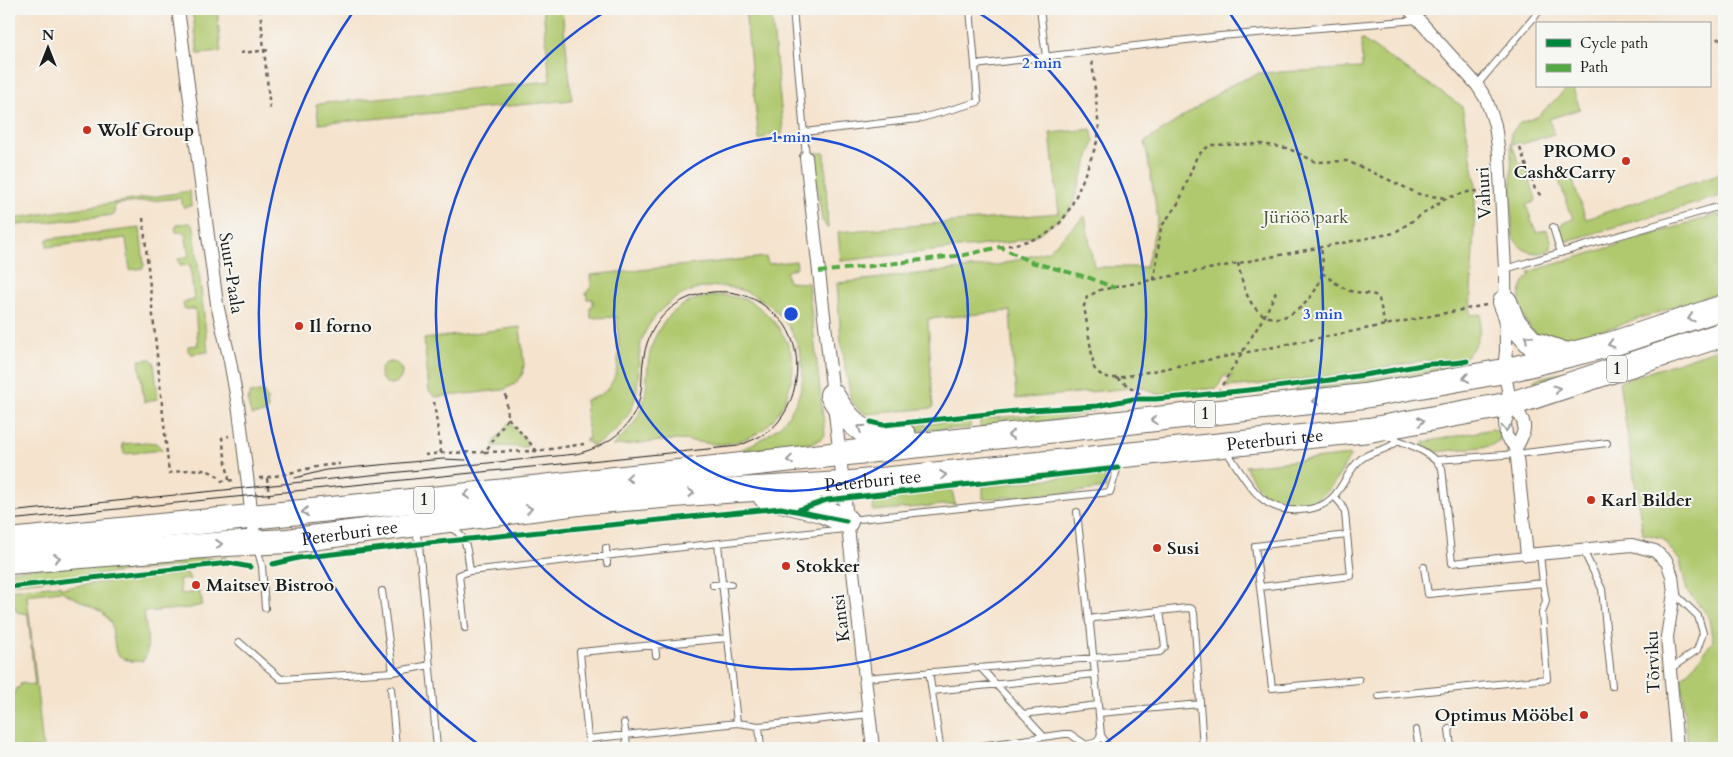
<svg xmlns="http://www.w3.org/2000/svg" width="1733" height="757" font-family="Cardo,serif">
<style>
.green{fill:#b0c96e;stroke:#667245}
.lines{fill:none;stroke-linecap:round;stroke-linejoin:round}
.lane-casing{stroke:#68625a;stroke-width:8}
.street-casing{stroke:#68625a;stroke-width:14}
.highway-casing{stroke:#68625a;stroke-width:26}
.path{stroke:#68625a;stroke-width:2.5;stroke-dasharray:4 4;stroke-linecap:butt}
.lane{stroke:#fff;stroke-width:6}
.street{stroke:#fff;stroke-width:12}
.highway{stroke:#fff;stroke-width:24}
.tram{stroke:#1c1c1c;stroke-width:1}
.quiet{stroke:#52a943;stroke-width:4;stroke-dasharray:8 4;stroke-linecap:butt}
.cycleway-casing{stroke:#f6f6f2;stroke-width:8}
.cycleway{stroke:#00873e;stroke-width:5}
.oneway{stroke:#999}
.ring{fill:none;stroke:#1d4ed8;stroke-width:2.5}
.poi-dot{fill:#c8321e;stroke:#f6f6f2;stroke-width:2}
.labels{text-anchor:middle;dominant-baseline:central;stroke-width:4;stroke-linejoin:round;paint-order:stroke}
.shield{fill:#f6f6f2;stroke:#5d5d5c;stroke-width:1}
.shield-label{font-size:16px;font-weight:bold;fill:#1c1c1c}
.poi-label{font-size:18px;font-weight:bold;fill:#1c1c1c;stroke:#f6f6f2;text-anchor:start}
.street-label{font-size:18px;fill:#1c1c1c;stroke:#f6f6f2}
.park-label{font-size:18px;fill:#505939;stroke:#f6f6f2}
.centre{fill:#1d4ed8;stroke:#f6f6f2;stroke-width:2.5}
.ring-label{font-size:15px;text-anchor:middle;font-weight:bold;fill:#1d4ed8;stroke:#f6f6f2;stroke-width:4;stroke-linejoin:round;paint-order:stroke}
</style>
<rect width="100%" height="100%" fill="#f6f6f2"/>
<filter id="ink" filterUnits="userSpaceOnUse"><feTurbulence type="fractalNoise" baseFrequency=".02" numOctaves="2"/><feDisplacementMap in="SourceGraphic" scale="10" xChannelSelector="R" yChannelSelector="G"/><feConvolveMatrix kernelMatrix="1 2 1 2 8 2 1 2 1" color-interpolation-filters="sRGB"/></filter>
<filter id="wash" filterUnits="userSpaceOnUse"><feTurbulence type="fractalNoise" baseFrequency=".0096" numOctaves="4" result="noise"/><feDisplacementMap in="SourceGraphic" scale="20" xChannelSelector="R" yChannelSelector="G"/><feGaussianBlur stdDeviation="1.12" result="paint"/><feColorMatrix in="noise" values="0 0 0 0 0 0 0 0 0 0 0 0 0 0 0 0 0 1.4 0 .05"/><feComposite in="paint" operator="in"/></filter>
<g filter="url(#wash)">
<rect width="100%" height="100%" fill="#f5e3cd"/>
<path class="green" d="M192 9H217L221 52 198 54Z
M543 9H562L572 100 319 124 316 104 550 81Z
M745 9H771L783 128 782 134H771L759 140Z
M1361 39 1462 106 1476 185 1470 315 1481 314C1480 330 1479 348 1463 358 1452 364 1435 359 1422 361 1357 372 1291 383 1225 387L1232 375 1224 376 1217 388 1159 395 1141 387 1016 399 1010 311 928 319 933 408 865 414 859 410 851 400 841 341 837 283 998 265 1048 251 1085 216 1094 267H1146L1158 219 1145 142 1229 86 1259 73 1362 68Z
M1570 86H1572L1580 109 1549 119 1554 134 1522 144 1520 142 1514 144 1511 140V133L1520 123 1537 117Z
M1091 129 1094 142 1070 211 1038 234 1013 242 841 261 838 232 1059 213 1050 133Z
M1511 142 1518 161 1525 166 1536 199 1535 202 1526 205 1536 232 1547 230 1552 243 1550 250C1533 257 1520 251 1512 235Z
M812 153H825L828 229 822 220Z
M1724 172V195L1564 242 1560 229 1561 224 1573 219 1559 181 1571 176 1586 219Z
M190 191 191 206 183 207 181 198 119 204H115L114 215 9 226V219Z
M1716 215 1724 216V291L1576 339C1564 340 1553 343 1541 337 1521 326 1511 290 1530 276L1529 272Z
M190 223 194 227 208 352 191 354 188 351V346L198 345 195 309H184L183 302 194 300 190 265 180 266 178 259 189 256 185 233 176 232 175 228 178 224Z
M140 228 144 266 143 268 130 270 126 238 47 247V239Z
M766 257 768 264 796 261 797 267 786 272 788 282 808 283 825 435 820 439 813 443 739 451C759 440 776 434 790 413 831 352 765 268 694 290 668 298 645 321 640 348 638 362 639 376 637 390 633 415 615 437 591 446L590 442H586V439H589L585 400C627 393 618 347 617 317L591 318 590 307 593 306V299H587L586 293 591 287 590 275Z
M724 295C731 297 740 297 747 300 770 311 792 340 793 366 793 377 789 390 785 400 779 414 769 427 756 434 745 440 728 445 715 444 702 443 690 440 677 440 655 441 634 444 612 446 623 436 633 427 639 414 648 397 646 376 649 358 653 330 673 304 701 298 709 296 717 296 724 295Z
M1724 318V323L1606 363 1534 382V380L1536 379 1601 362 1669 336Z
M520 327 524 365 523 373 515 384 503 390 437 397 434 396 429 391 424 339Z
M1724 347V748H1688L1681 679 1696 663 1713 641 1708 615 1687 591 1680 561 1662 538 1643 534 1619 382Z
M151 359 154 362 158 399 144 402 139 360Z
M380 373a11 11 0 1 1 22 0a11 11 0 1 1-22 0Z
M1437 367 1454 368 1363 384 1296 391V388L1348 382 1426 368Z
M260 392 264 393 267 398 268 410 265 413 252 415C248 408 247 399 250 393Z
M1098 410 1059 420 980 428V419Z
M970 419V428L889 432 897 427Z
M509 422 527 442 528 445 526 447 493 446 492 445Z
M1492 429 1500 432V440L1490 446 1437 452 1426 448 1422 444 1425 442Z
M146 442 156 443 163 450 124 454 122 444Z
M1351 455C1342 469 1335 486 1322 496 1315 502 1306 505 1297 505 1268 505 1258 490 1245 466Z
M1104 473 1106 488 1070 493 983 499V486Z
M952 490 955 504 873 511 874 498Z
M226 557 225 561 220 562 9 584V571L56 566Z
M187 573 190 579 179 580 181 594 199 592 202 600V605L190 608 144 612C145 628 152 647 143 661 131 662 125 661 116 653L111 623 102 612 61 591 27 595 43 748H14L9 744V707L16 688H19L21 683 35 686 28 614 17 612 9 595V590L60 585 61 588 110 581Z"/>
</g>
<g filter="url(#ink)">
<g class="lines">
<defs>
<path id="lane" d="M793 9 806 157
M970 9 975 65
M1040 9 1046 57
M1477 85 1541 9
M804 132 918 119 978 102 975 65 1220 36 1418 20
M9 178 12 208 9 211
M1553 227 1561 253
M1505 269 1724 205
M1385 436C1406 443 1428 449 1442 468L1452 563 1527 555
M1226 450C1245 478 1260 514 1300 510 1311 510 1324 506 1332 498 1344 487 1348 469 1361 459 1373 450 1385 452 1398 441
M1436 460 1517 454 1607 443
M1334 496 1342 505 1345 513 1351 576 1260 587 1272 688 1359 680
M1077 512 1089 623
M850 520 1110 492 1120 460
M450 528C469 535 467 554 470 571
M415 529 419 544 437 748
M718 544 737 723 588 739 580 652 728 638
M257 548 262 566 265 608
M606 548 607 563
M1583 550 1602 589 1612 686
M1424 567 1428 594 1543 583 1540 554
M713 585 731 584
M1260 587 1255 546 1347 535
M382 591 393 672
M465 628 459 575 470 571 844 529
M239 642 281 679 393 672 430 665
M655 645 656 655
M981 668 1044 737
M1670 669 1697 650 1703 633 1698 616 1674 593
M929 672 940 746 942 748
M865 678 1160 652 1165 647 1160 611
M391 689 396 748
M932 691 1095 674
M1379 696 1547 679 1542 613 1546 601 1543 583
M1099 713 1200 704
M1023 714 1098 705
M624 723 627 745
M737 723 759 726 870 714
M759 726 761 748
M1449 729 1451 748
M1416 730 1419 748
M1101 735 1109 748
M588 739 589 748
M966 748 1064 734H1070L1086 745 1097 742 1101 735 1090 624 1091 620 1094 618 1187 608 1192 609 1194 613 1203 748"/>
<path id="street" d="M178 9 217 304 230 361 239 411 255 542
M1409 9 1477 85 1486 99 1491 113 1495 125 1499 154 1505 269 1506 350 1504 371 1511 404 1505 422 1506 436 1516 448 1527 555 1632 545 1655 551 1667 562 1672 576 1674 593 1667 637 1677 748
M806 157 873 748
M1511 404C1527 422 1528 427 1516 448"/>
<g id="highway">
<path d="M1505 302 1513 322 1532 343 1567 355"/>
<path d="M832 395C842 412 858 433 879 437 887 438 896 436 904 436"/>
<path d="M765 496 821 510 846 521"/>
<path d="M9 541 451 497 1364 396 1504 371 1612 344 1724 307"/>
<path id="s1" d="M9 562 227 544 288 541 586 502 737 490 842 484 1369 430 1511 404 1724 334"/>
</g>
</defs>
<use href="#lane" class="lane-casing"/>
<use href="#street" class="street-casing"/>
<use href="#highway" class="highway-casing"/>
<path class="path" d="M260 9 270 109
M1709 42 1724 37
M240 53 270 50
M1520 148 1535 189 1543 198
M143 218 169 473C186 470 210 464 222 481L235 480
M1000 247C1053 237 1061 232 1082 182 1087 167 1094 153 1098 138L1099 130 1092 60
M1238 263C1241 277 1244 292 1252 304 1276 338 1315 303 1322 274 1324 266 1322 256 1321 247
M1322 273 1340 286 1350 291 1375 295 1379 299 1385 325
M1154 280 1161 227 1179 202 1197 156 1210 145 1261 144 1287 148 1316 162 1347 161 1372 172 1421 195 1446 198
M1486 305 1117 378C1107 378 1101 377 1094 368L1084 306 1087 297 1100 290 1394 233 1447 198 1468 192 1489 190
M1117 378 1146 398
M1218 392 1265 315 1276 292
M508 418 537 451
M485 452 537 451 584 444
M441 453 485 452 508 418 506 395
M425 455 441 453 434 402
M259 478C287 476 312 465 340 464
M267 478 269 496
M229 480 222 438 229 436"/>
<use href="#lane" class="lane"/>
<use href="#street" class="street"/>
<use href="#highway" class="highway"/>
<path class="tram" d="M295 478 326 470 443 459 466 460
M9 512 576 454C606 447 633 429 640 397 643 384 641 369 644 356 650 320 676 295 713 292 736 290 757 297 774 314 778 317 782 321 785 325 803 353 800 394 779 421 769 434 753 440 738 446L9 520"/>
<path class="quiet" d="M819 272 964 255 1000 247 1031 262 1090 278 1115 288"/>
<defs>
<path id="cycleway" d="M871 422 883 425 1016 411 1097 406 1133 399H1155C1245 391 1333 382 1422 365 1437 362 1452 365 1467 361
M798 510 827 500 1118 468
M273 564 298 558 419 544 781 508 846 521
M9 587 229 563 250 567"/>
</defs>
<use href="#cycleway" class="cycleway-casing"/>
<use href="#cycleway" class="cycleway"/>
</g>
<defs><path id="oneway-chevron" d="M-2-3.5L2.5 0L-2 3.5" fill="none" stroke-width="1.6" stroke-linecap="round" stroke-linejoin="round" transform="scale(1.25)"/></defs>
<g class="oneway">
<use href="#oneway-chevron" transform="translate(1691 318) rotate(162)"/>
<use href="#oneway-chevron" transform="translate(1528 338) rotate(-135)"/>
<use href="#oneway-chevron" transform="translate(1611 344) rotate(164)"/>
<use href="#oneway-chevron" transform="translate(1466 378) rotate(170)"/>
<use href="#oneway-chevron" transform="translate(1557 389) rotate(-18)"/>
<use href="#oneway-chevron" transform="translate(1316 401) rotate(174)"/>
<use href="#oneway-chevron" transform="translate(1154 420) rotate(174)"/>
<use href="#oneway-chevron" transform="translate(1421 421) rotate(-10)"/>
<use href="#oneway-chevron" transform="translate(861 428) rotate(-147)"/>
<use href="#oneway-chevron" transform="translate(1506 428) rotate(89)"/>
<use href="#oneway-chevron" transform="translate(1011 435) rotate(174)"/>
<use href="#oneway-chevron" transform="translate(790 460) rotate(174)"/>
<use href="#oneway-chevron" transform="translate(943 475) rotate(-6)"/>
<use href="#oneway-chevron" transform="translate(629 478) rotate(174)"/>
<use href="#oneway-chevron" transform="translate(691 493) rotate(-5)"/>
<use href="#oneway-chevron" transform="translate(467 495) rotate(174)"/>
<use href="#oneway-chevron" transform="translate(529 509) rotate(-7)"/>
<use href="#oneway-chevron" transform="translate(305 512) rotate(174)"/>
<use href="#oneway-chevron" transform="translate(219 544) rotate(-5)"/>
<use href="#oneway-chevron" transform="translate(57 558) rotate(-5)"/>
</g>
</g>
<g class="ring">
<circle cx="791" cy="314" r="177"/>
<path d="M974 10A355 355 0 1 1 608 10"/>
<path d="M482 747A532 532 0 0 1 355 9M1227 9A532 532 0 0 1 1100 747"/>
</g>
<g class="poi-dot">
<circle cx="87" cy="130" r="5"/>
<circle cx="1626" cy="161" r="5"/>
<circle cx="299" cy="326" r="5"/>
<circle cx="1591" cy="500" r="5"/>
<circle cx="1157" cy="548" r="5"/>
<circle cx="786" cy="566" r="5"/>
<circle cx="196" cy="585" r="5"/>
<circle cx="1584" cy="715" r="5"/>
</g>
<g class="labels">
<g class="shield">
<rect x="1607" y="355.5" width="20" height="27" rx="4"/>
<rect x="1195" y="400.5" width="20" height="27" rx="4"/>
<rect x="414" y="486.5" width="20" height="27" rx="4"/>
</g>
<g class="shield-label">
<text x="1617" y="369">1</text>
<text x="1205" y="414">1</text>
<text x="424" y="500">1</text>
</g>
<g class="poi-label">
<text x="97" y="130">Wolf Group</text>
<text x="1616" y="151" text-anchor="end">PROMO<tspan x="1616" dy="21">Cash&amp;Carry</tspan></text>
<text x="309" y="326">Il forno</text>
<text x="1601" y="500">Karl Bilder</text>
<text x="1167" y="548">Susi</text>
<text x="796" y="566">Stokker</text>
<text x="206" y="585">Maitsev Bistroo</text>
<text x="1574" y="715" text-anchor="end">Optimus Mööbel</text>
</g>
<g class="street-label">
<text transform="translate(1484 193) rotate(-93)">Vahuri</text>
<text transform="translate(231 273) rotate(81)">Suur-Paala</text>
<text stroke="none"><textPath href="#s1" startOffset="1272">Peterburi tee</textPath></text>
<text stroke="none"><textPath href="#s1" startOffset="868">Peterburi tee</textPath></text>
<text stroke="none"><textPath href="#s1" startOffset="342">Peterburi tee</textPath></text>
<text transform="translate(841 618) rotate(-97)">Kantsi</text>
<text transform="translate(1653 662) rotate(-92)">Tõrviku</text>
</g>
<g class="park-label">
<text x="1306" y="217">Jüriöö park</text>
</g>
</g>
<circle cx="791" cy="314" r="8" class="centre"/>
<g class="ring-label">
<text x="1042" y="68">2 min</text>
<text x="791" y="142">1 min</text>
<text x="1323" y="319">3 min</text>
</g>
<rect width="1733" height="757" fill="none" stroke="#f6f6f2" stroke-width="30"/>
<rect x="1536" y="22" width="175" height="65" fill="#f6f6f2" stroke="#9f9f9c"/>
<rect x="1546" y="39" width="25" height="8" fill="#00873e" stroke="#9f9f9c"/>
<text x="1580" y="48" font-size="15" fill="#1c1c1c">Cycle path</text>
<rect x="1546" y="64" width="25" height="8" fill="#52a943" stroke="#9f9f9c"/>
<text x="1580" y="72" font-size="15" fill="#1c1c1c">Path</text>
<g transform="translate(48 48)" stroke="#f6f6f2" stroke-width="4" paint-order="stroke">
<path d="M0-4L9 19L0 12L-9 19Z" fill="#1c1c1c"/>
<text y="-8" font-size="14" font-weight="bold" text-anchor="middle" fill="#1c1c1c">N</text>
</g>
</svg>
